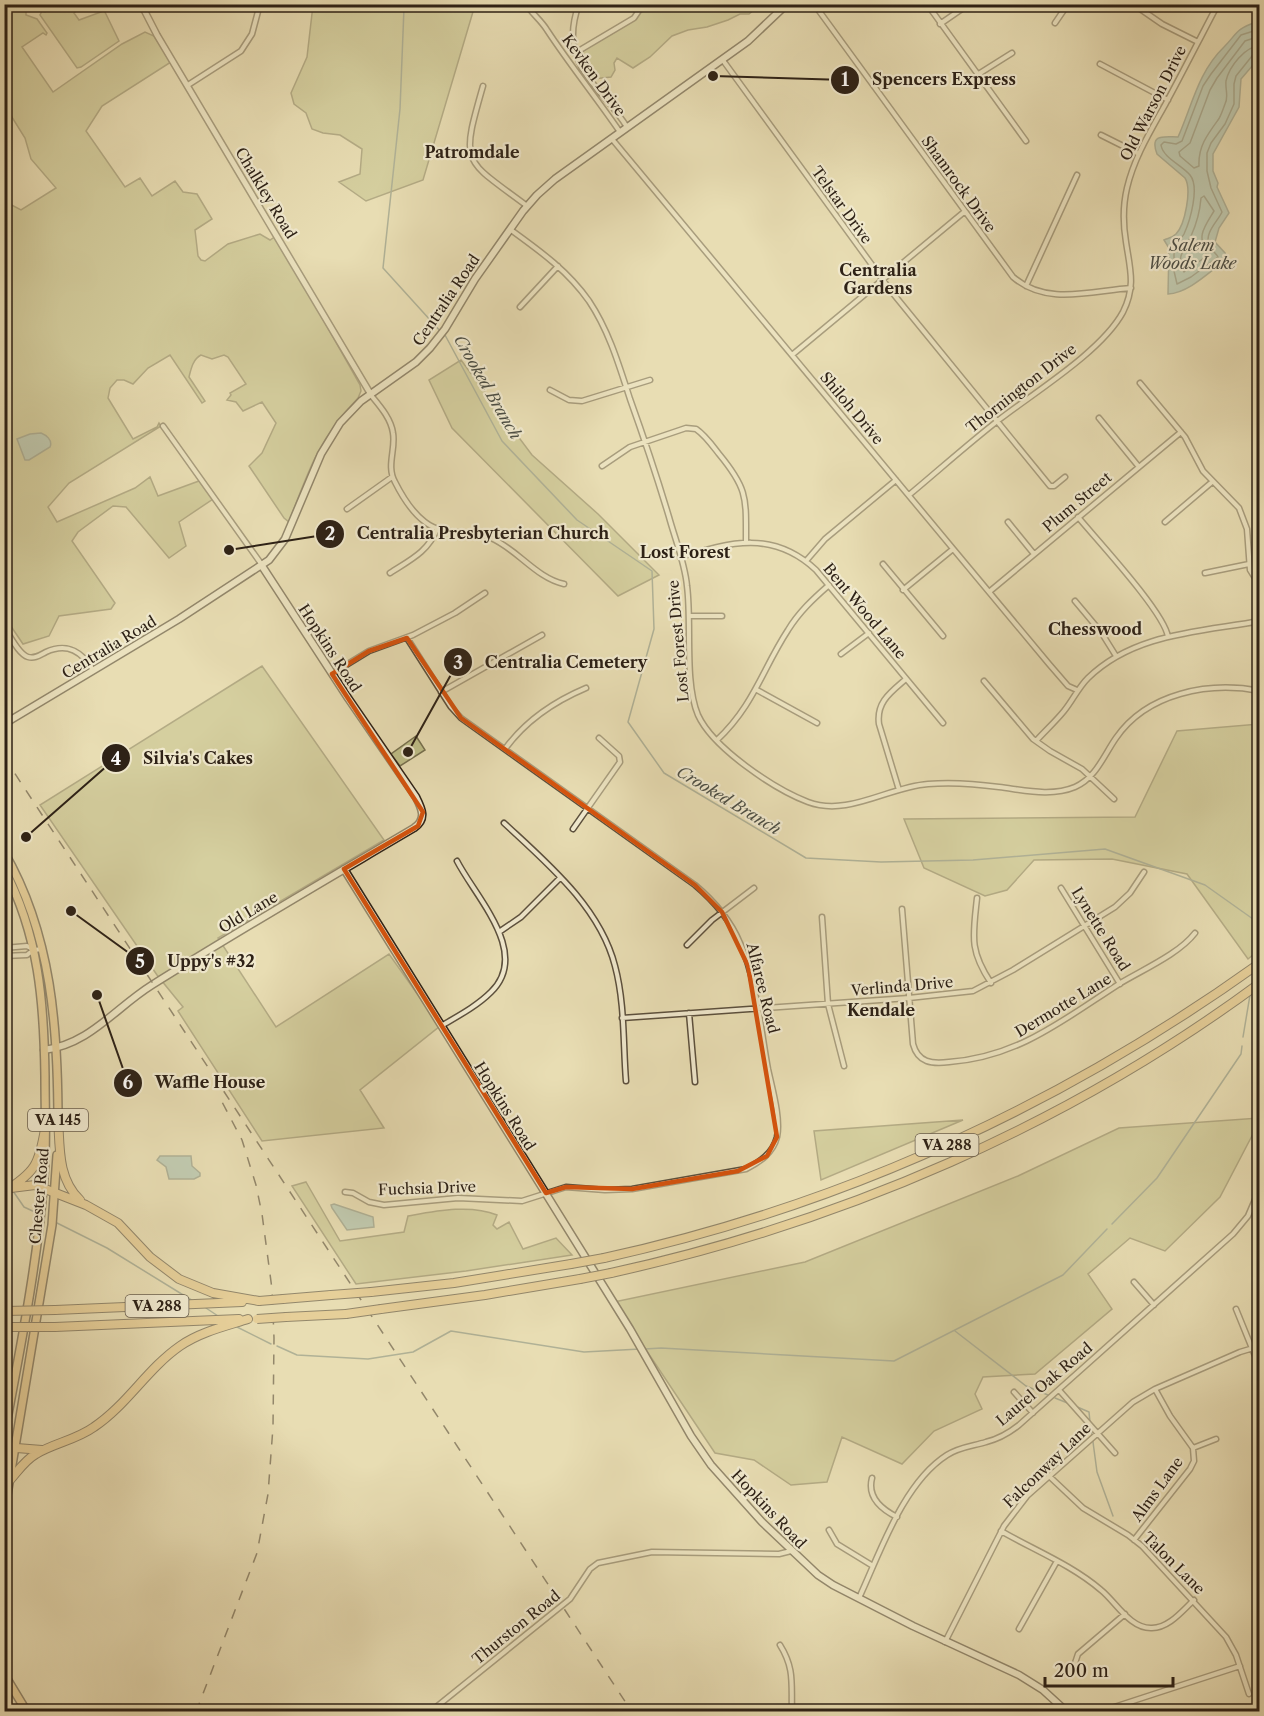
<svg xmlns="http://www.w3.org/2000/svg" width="1264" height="1716" font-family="'Libre Caslon Text',serif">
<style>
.green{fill:#bebe87;stroke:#76704e;stroke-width:1.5}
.water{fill:#98bbb3;stroke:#6d7d74;stroke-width:1.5}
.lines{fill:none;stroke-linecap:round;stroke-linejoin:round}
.shore{stroke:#626e64;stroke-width:1.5}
.stream{stroke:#6d7d74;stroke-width:1.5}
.minor-casing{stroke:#5c503d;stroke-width:7}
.tertiary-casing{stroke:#5c503d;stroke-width:8}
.secondary-casing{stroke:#2d2116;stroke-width:9}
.primary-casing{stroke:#2d2116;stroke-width:10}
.motorway-casing{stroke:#2d2116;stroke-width:10}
.minor{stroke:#f0e9ce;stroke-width:4}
.tertiary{stroke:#f0e9ce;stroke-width:5}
.secondary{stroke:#f0e9ce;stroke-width:6}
.primary{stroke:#e4be7a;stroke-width:7}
.motorway{stroke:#e4be7a;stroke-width:8}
.rail{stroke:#2d2116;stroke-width:1.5;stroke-dasharray:10 10;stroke-linecap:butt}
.motorway-bridge-casing{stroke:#2d2116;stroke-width:10;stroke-linecap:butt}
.motorway-bridge{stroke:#e4be7a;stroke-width:8}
.marked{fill:none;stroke:#d5530d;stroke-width:4.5;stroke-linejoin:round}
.labels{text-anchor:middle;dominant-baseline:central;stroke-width:4.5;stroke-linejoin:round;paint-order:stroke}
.shield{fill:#f0e9ce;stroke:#685d4d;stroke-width:1.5}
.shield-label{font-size:14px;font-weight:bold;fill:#2d2116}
.street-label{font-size:15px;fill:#2d2116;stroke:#f0e9ce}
.neighbourhood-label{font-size:16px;font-weight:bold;fill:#2d2116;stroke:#f0e9ce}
.water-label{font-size:16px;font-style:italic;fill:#4d4f45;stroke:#f0e9ce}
.leader{fill:none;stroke:#2d2116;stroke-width:2}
.callout-dot{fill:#2d2116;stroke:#f0e9ce;stroke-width:2}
.mark-label{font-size:18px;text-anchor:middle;font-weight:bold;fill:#fff}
.callout-label{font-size:16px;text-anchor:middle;font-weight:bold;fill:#2d2116;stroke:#f0e9ce;stroke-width:4.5;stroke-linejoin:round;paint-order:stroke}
</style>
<rect width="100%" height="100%" fill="#e8ddb3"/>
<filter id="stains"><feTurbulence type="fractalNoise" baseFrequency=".00333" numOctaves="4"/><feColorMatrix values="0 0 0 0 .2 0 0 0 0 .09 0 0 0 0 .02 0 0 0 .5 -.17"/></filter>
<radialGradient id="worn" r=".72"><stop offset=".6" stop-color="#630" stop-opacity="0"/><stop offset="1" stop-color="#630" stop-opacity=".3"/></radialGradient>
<path class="green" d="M11 5H26V15L37 19 47 33 46 35 43 33 22 47 53 92 122 44 145 32 154 36 171 62 102 106 86 131 125 187 140 178 152 196 175 181 183 192 197 194 212 219 195 230 198 256 201 260 205 261 228 244 260 234 270 240 276 236 360 385 361 391 358 398C319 438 308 471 289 522L284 518 249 466 262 453 276 423 262 402 243 411 236 402 227 400 231 395 230 393 246 384 228 357 224 355 212 359 201 355C193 359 191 369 189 377L205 401 202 403 170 355 148 368 133 384 124 380H117L110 388 108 398 133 439 157 427 159 423 161 426 69 483 48 507 57 522 135 488 150 477 158 496 199 481 213 499 179 522 186 546 169 558 126 507 113 506 78 532 72 541 115 603 111 609 59 616 49 636 23 644 4 616V201L21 210 56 188 31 159 25 138 5 106V8Z
M53 5H88H82L74 13 79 20 101 12V9L103 8 119 41 81 67 77 68 40 15 42 11 45 12Z
M313 5H475L423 180 366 201 339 182 360 174 362 149 340 135 323 133 312 129 306 113 294 104 291 93 307 57Z
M647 5H760L749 14H740L728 20 707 27 688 30 672 36 650 57 633 68 617 58 614 63 615 70 611 77 593 79 582 65 578 54 648 8Z
M461 360 532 455 598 514 659 575 618 596 452 428 429 380Z
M262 666 384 840 218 938 276 1027 389 954 440 1026 360 1090 384 1128 262 1141 178 1011 183 1007 157 975 40 805Z
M1259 724V950L1248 959 1187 874 1112 859 1034 860 1007 890 985 896 924 868 904 819 1135 817 1177 731Z
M416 736 425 750 400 766 391 754Z
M1259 1118V1129L1254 1132 1220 1197 1165 1251 1130 1238 1088 1274 1112 1309 1035 1374 983 1377 975 1394 982 1409 934 1431 902 1464 842 1437 827 1482 791 1485 754 1460 715 1453 614 1302 805 1262 1018 1176 1119 1128Z
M963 1120 821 1180 814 1131Z
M306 1182 340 1241 404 1232 408 1216C436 1211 470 1204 497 1215L493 1225 497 1229 509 1222 523 1249 556 1238 572 1255 466 1271 356 1284 292 1186Z"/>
<path class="water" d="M1256 22 1259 23V58L1241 79 1239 107 1213 154V171L1218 183 1217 187 1229 213 1219 228 1215 242 1225 253 1227 259C1210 271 1189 293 1168 294L1169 248 1164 240C1168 238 1172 238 1176 234 1185 225 1192 189 1185 178L1157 154C1149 133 1165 137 1178 137 1192 106 1198 72 1224 47 1238 33 1234 30 1256 22Z
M41 433C46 435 53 440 50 447L29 460H25L17 439 30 434Z
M160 1156H191L192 1166 200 1173V1176L194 1179H169L166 1167 157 1160Z
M334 1204 373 1217 374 1227 347 1230 332 1208 331 1205Z"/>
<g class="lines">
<path class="shore" d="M1260 29 1241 35 1211 74 1203 86 1182 141 1176 144 1164 142 1161 145C1163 158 1182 165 1190 175 1200 187 1190 221 1184 234 1182 238 1177 241 1174 244V271L1177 284 1191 277 1218 257C1216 253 1211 250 1209 245 1204 233 1218 221 1222 212L1211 188 1207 171V153L1211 143 1225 124 1234 104V84L1236 76 1252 56 1260 53
M1260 36 1245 41 1217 78 1210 90 1190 143 1179 152 1180 156 1194 168 1199 166C1198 147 1207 135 1218 120 1221 116 1223 109 1225 104 1229 97 1225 89 1226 81 1229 67 1245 46 1260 46
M1204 196 1214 211C1203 229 1197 235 1207 256L1184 272C1175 258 1185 248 1191 236 1196 225 1200 211 1201 198Z"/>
<path class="stream" d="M407 4 404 8 400 109 383 268 441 332
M445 335 502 441 577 520 652 571 654 629 628 722 664 773 806 858 881 862 973 860 1105 849 1205 885 1260 924
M1258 959 1260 953
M1253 984 1255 971
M1243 1037 1250 995
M4 1178 9 1185
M13 1191 24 1207 37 1213
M55 1222 107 1248 193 1301
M1112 1224 1157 1178 1241 1054 1242 1046
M206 1308 218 1316
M235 1326 271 1344
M955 1331 1026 1386 1048 1395
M277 1346 297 1355 368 1359 413 1352 451 1331 584 1352 640 1349
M645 1349 661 1348 894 1361 1063 1275 1107 1229
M1055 1398 1070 1404
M1075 1406 1089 1412 1090 1422
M1091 1427 1097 1472 1113 1516"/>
<defs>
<path id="minor" d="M526 4C532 14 541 20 547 30 570 65 596 97 620 132
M579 4C557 64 599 83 627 127
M814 4 1013 277C1047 306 1090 291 1131 288
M927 4 1026 141
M1133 4 1162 24 1198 42
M1055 23 1068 4
M940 24 969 4
M575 53 634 18 638 12V4
M722 59 891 291 1050 486H1054L1065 477
M1100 64 1168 100
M977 75 1012 53
M188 85 241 51 252 34 260 4
M483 86C460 166 463 158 527 206
M1101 135 1139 154
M612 139 1049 664 1068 686 1077 690
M511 230C540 251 568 271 589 301 609 331 619 365 630 399 644 438 657 477 669 517 675 539 685 563 687 586 692 623 684 682 698 715 713 748 774 789 808 802 848 817 888 787 928 784 951 782 977 784 999 787 1024 790 1051 797 1075 787 1096 778 1104 755 1116 738 1147 693 1209 681 1260 691
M1026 286 1077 175
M520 307 558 266
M792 355 964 212
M1260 359 1256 369 1260 381
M1140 383 1185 437 1203 471 1239 508 1247 529 1250 570 1260 586
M550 390 569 400 582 401 650 380
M370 394C379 405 391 418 393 433 396 449 386 466 395 482 402 496 413 513 425 522 444 537 469 529 491 538 517 549 536 578 564 584
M1099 418 1139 467
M163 426 262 565
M602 466 630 447 686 428 696 429C705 435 712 445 719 454 748 489 746 498 746 542
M909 495C939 470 969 443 1000 419 1035 392 1102 351 1123 312 1136 286 1130 269 1126 242 1123 224 1123 205 1127 188 1134 158 1150 132 1165 105 1183 72 1200 38 1218 4
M347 509 392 477
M1078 517C1097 540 1165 613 1168 637
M1008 522 1034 554
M1165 522 1212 482
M680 557C731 542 773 530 816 570L943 723
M806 561 825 539 896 480
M883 564 943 636
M390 573C410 560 428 552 437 529
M1205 573 1249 564
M903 590 953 549
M989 592 1181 432
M1075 601 1101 632 1116 656
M689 616H722
M4 627C10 635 18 654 28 657 35 659 40 655 46 652 68 642 82 652 93 670
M841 654 869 633
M333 673 369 651 413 635 455 613 485 593
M984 681 1033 739 1050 751 1082 769 1114 799
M757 690 817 723
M441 692 542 635
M717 740C754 705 762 670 788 630 799 612 813 599 829 585
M1036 741C1045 731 1055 722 1064 711 1073 700 1078 688 1088 678 1134 633 1200 632 1260 621
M505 749C526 720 553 702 586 688
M899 790 879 724C876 702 891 692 906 679
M504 823C547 863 600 907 615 966 625 1003 623 1044 626 1081
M573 829 620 762 619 756 599 738
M1061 888 1120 984
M977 898C973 936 969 950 991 983
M902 909 913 1044C918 1063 932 1064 949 1062 1018 1057 1063 1020 1119 984 1142 970 1179 954 1195 933
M822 917 828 1004 844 1066
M499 932 521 917 560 878
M687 945 712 920 754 888
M4 948 27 946 34 950 42 949
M4 956 27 955 32 951
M689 1013 695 1082
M622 1018 909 998 973 991 1013 970 1115 907 1130 893 1144 872
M441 1026C458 1016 477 1006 491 992 531 953 476 898 457 861
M345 1192 353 1193 369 1202 384 1205 458 1198 522 1201 566 1187 605 1190 632 1189 746 1169C760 1162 773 1153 777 1137 781 1118 772 1088 768 1069 761 1031 756 977 740 943 730 919 714 901 695 885L461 718 451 707 407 638
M1134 1282 1154 1305
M1236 1309 1260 1368
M1059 1390 1115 1453
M1014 1392 1033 1413
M1193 1448 1216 1439
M1049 1476 1083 1508 1128 1535 1142 1546 1226 1637 1236 1655 1249 1694
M872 1478C867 1497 881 1509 897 1517
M829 1530 837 1544 873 1566
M1001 1531C1034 1550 1072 1565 1101 1590 1116 1602 1130 1629 1152 1628 1169 1628 1182 1611 1194 1600
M1134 1540 1190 1469 1194 1461 1193 1448 1170 1416 1155 1389
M859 1598C880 1553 903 1483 947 1455 959 1447 973 1446 986 1442 998 1439 1009 1433 1019 1425L1233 1234 1248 1216 1260 1188
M1019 1629 1057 1561
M945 1642 1004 1526 1027 1496 1133 1402 1155 1389 1240 1352 1260 1346
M780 1645C795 1669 791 1684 792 1712
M1075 1663 1078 1654 1125 1614
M430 1712 570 1599 590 1569 598 1563 652 1552 779 1554 791 1551
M1099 1712 1240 1666"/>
<path id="tertiary" d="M141 4 157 35 370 393"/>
<path id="secondary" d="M4 724 179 619 269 560 285 539 321 454 340 423 361 401 416 362 430 348 445 329 475 279 523 211 537 195 555 179 748 41 787 4
M344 869 630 1329 691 1436 711 1465 762 1522 818 1575 833 1585 913 1626 1019 1675 1043 1690 1067 1712
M44 1050C90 1044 115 1008 152 985 238 931 326 880 414 828 427 819 422 809 416 797L348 698 262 566"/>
<path id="primary" d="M4 852C52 935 58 1029 58 1123
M4 869C39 935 44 1003 45 1076 45 1114 47 1152 43 1189 36 1272 19 1354 4 1436
M4 1513 52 1225 57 1155
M4 1674 27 1712"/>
<path id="motorway" d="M58 1117C60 1146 57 1178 80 1200
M11 1188 35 1185 86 1205 118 1223 150 1257 179 1279 213 1293 259 1301
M4 1192C35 1172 39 1165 45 1129
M604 1258C841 1206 1062 1105 1260 963
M611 1273C843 1222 1068 1125 1260 983
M371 1292 454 1283 571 1264
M283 1299 331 1295
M381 1309 485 1295 580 1279
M55 1310 242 1302
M286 1317 346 1314
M55 1327 239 1319
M4 1447 42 1450
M10 1480C18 1471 25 1460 36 1454 54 1443 76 1440 94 1427 127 1405 147 1369 180 1346 200 1332 226 1326 248 1319"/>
</defs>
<use href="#minor" class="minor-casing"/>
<use href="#tertiary" class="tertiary-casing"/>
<use href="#secondary" class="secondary-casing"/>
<use href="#primary" class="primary-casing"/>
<use href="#motorway" class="motorway-casing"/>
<use href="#minor" class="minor"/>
<use href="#tertiary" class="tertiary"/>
<use href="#secondary" class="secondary"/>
<use href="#primary" class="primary"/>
<use href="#motorway" class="motorway"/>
<path class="rail" d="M4 757 632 1712
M196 1712 257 1553 268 1494 273 1427 274 1338 272 1289 262 1214 256 1185 242 1140 221 1100"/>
<defs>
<path id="motorway-bridge" d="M571 1264 604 1258
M580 1279 611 1273
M331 1295 371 1292
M259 1301 283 1299
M4 1311 55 1310
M346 1314 381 1309
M257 1319 286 1317
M8 1327H55"/>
</defs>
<use href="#motorway-bridge" class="motorway-bridge-casing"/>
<use href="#motorway-bridge" class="motorway-bridge"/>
</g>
<path d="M0 0H1264V1716H0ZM407 638 461 718 695 885 722 912 748 966 777 1137 767 1156 738 1171 632 1189 566 1187 546 1193 344 869 418 826 423 812 332 674 369 651Z" fill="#e8ddb3" fill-opacity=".55" fill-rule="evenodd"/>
<path class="marked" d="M407 638 461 718 695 885 722 912 748 966 777 1137 767 1156 738 1171 632 1189 566 1187 546 1193 344 869 418 826 423 812 332 674 369 651Z"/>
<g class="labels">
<g class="shield">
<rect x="28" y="1109" width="60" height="22" rx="4.5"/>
<rect x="915.5" y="1134" width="63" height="22" rx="4.5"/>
<rect x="125.5" y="1295" width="63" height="22" rx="4.5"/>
</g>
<g class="shield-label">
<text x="58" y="1120">VA 145</text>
<text x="947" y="1145">VA 288</text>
<text x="157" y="1306">VA 288</text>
</g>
<g class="street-label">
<text transform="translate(594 75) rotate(54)">Kevken Drive</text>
<text transform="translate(1153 103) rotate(-63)">Old Warson Drive</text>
<text transform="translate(959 184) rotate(54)">Shamrock Drive</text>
<text transform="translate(266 193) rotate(59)">Chalkley Road</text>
<text transform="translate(842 205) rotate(54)">Telstar Drive</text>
<text transform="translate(446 300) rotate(-56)">Centralia Road</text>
<text transform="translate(1021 388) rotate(-38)">Thornington Drive</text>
<text transform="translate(852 408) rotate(50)">Shiloh Drive</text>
<text transform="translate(1077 502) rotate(-40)">Plum Street</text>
<text transform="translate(865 611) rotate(50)">Bent Wood Lane</text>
<text transform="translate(678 641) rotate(-95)">Lost Forest Drive</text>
<text transform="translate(109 647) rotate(-31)">Centralia Road</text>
<text transform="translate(330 648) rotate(57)">Hopkins Road</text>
<text transform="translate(248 912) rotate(-31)">Old Lane</text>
<text transform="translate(1101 929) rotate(58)">Lynette Road</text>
<text transform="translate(902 986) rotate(-5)">Verlinda Drive</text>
<text transform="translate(763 988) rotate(76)">Alfaree Road</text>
<text transform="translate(1063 1005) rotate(-31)">Dermotte Lane</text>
<text transform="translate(505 1106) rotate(58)">Hopkins Road</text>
<text transform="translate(427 1188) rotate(-2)">Fuchsia Drive</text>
<text transform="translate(39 1196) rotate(-85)">Chester Road</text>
<text transform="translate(1044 1384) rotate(-40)">Laurel Oak Road</text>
<text transform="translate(1047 1465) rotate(-44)">Falconway Lane</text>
<text transform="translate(1157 1489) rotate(-54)">Alms Lane</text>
<text transform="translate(769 1509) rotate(47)">Hopkins Road</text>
<text transform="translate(1174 1563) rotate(45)">Talon Lane</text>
<text transform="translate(516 1627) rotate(-39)">Thurston Road</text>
</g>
<g class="neighbourhood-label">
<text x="472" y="152">Patromdale</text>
<text x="878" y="270">Centralia<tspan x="878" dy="18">Gardens</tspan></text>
<text x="685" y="552">Lost Forest</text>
<text x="1095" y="629">Chesswood</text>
<text x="881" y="1010">Kendale</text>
</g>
<g class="water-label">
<text x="1192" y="245">Salem<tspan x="1192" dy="18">Woods Lake</tspan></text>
<text transform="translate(488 387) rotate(60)">Crooked Branch</text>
<text transform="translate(729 800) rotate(31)">Crooked Branch</text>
</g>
</g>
<path class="leader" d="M713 76L845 80M229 550L330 534M408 752L458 662M26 837L116 758M71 911L140 961M97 995L128 1083"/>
<g class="callout-dot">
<circle cx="713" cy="76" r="6"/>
<circle cx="229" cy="550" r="6"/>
<circle cx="408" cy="752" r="6"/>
<circle cx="26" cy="837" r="6"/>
<circle cx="71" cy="911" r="6"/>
<circle cx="97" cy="995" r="6"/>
<circle cx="845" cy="80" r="15"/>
<circle cx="330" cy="534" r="15"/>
<circle cx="458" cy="662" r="15"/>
<circle cx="116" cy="758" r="15"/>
<circle cx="140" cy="961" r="15"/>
<circle cx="128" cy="1083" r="15"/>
</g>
<g class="mark-label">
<text x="845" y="86">1</text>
<text x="330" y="540">2</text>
<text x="458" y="669">3</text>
<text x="116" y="765">4</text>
<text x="140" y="968">5</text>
<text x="128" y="1089">6</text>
</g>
<g class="callout-label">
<text x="944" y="85">Spencers Express</text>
<text x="483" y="539">Centralia Presbyterian Church</text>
<text x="566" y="668">Centralia Cemetery</text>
<text x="198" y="764">Silvia's Cakes</text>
<text x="211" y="967">Uppy's #32</text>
<text x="210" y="1088">Waffle House</text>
</g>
<rect width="1264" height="1716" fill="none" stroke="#e8ddb3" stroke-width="24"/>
<rect x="6" y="6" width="1252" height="1704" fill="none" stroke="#2d2116" stroke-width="3"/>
<rect x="12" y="12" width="1240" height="1692" fill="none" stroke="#2d2116" stroke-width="1.5"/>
<path d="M1045 1677v9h128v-9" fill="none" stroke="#2d2116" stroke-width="3"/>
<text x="1054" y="1677" font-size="18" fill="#2d2116" stroke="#f0e9ce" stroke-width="4.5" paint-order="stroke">200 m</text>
<rect width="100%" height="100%" filter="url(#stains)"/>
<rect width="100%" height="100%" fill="url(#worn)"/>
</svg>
